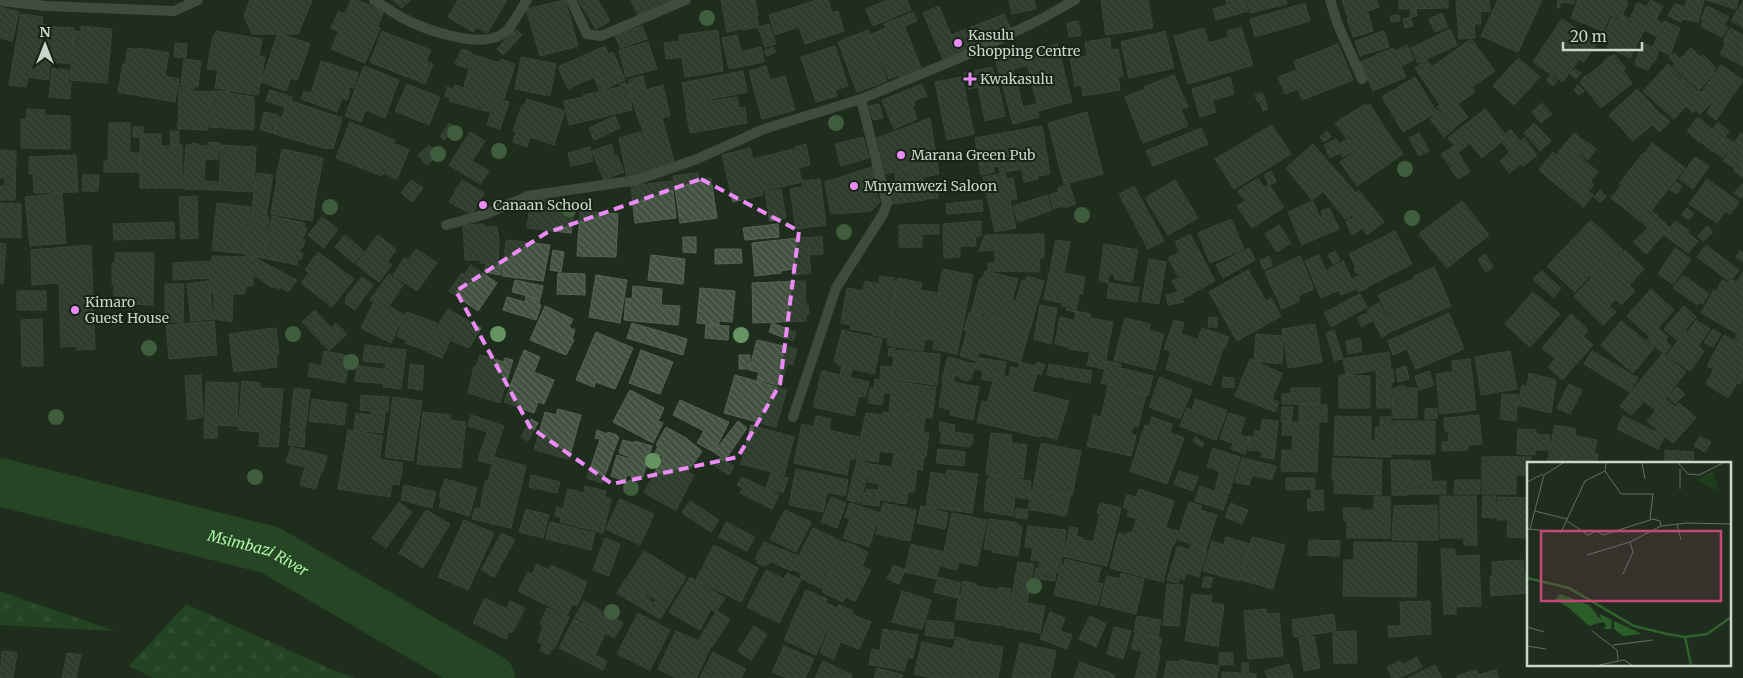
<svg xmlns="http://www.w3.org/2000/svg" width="1743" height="678" font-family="Merriweather,serif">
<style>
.forest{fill:url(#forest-firs)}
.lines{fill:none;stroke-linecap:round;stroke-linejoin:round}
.river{stroke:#2f622d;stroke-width:48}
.building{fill:url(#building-back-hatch);stroke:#556554}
.minor{stroke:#687068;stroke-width:10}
.tree{fill:#669563}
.marked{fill:none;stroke:#ed8cf9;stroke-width:4;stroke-dasharray:10 6;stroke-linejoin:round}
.poi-dot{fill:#ed8cf9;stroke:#162315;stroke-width:2}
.labels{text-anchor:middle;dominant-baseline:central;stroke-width:4;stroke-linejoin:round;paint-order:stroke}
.poi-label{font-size:14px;fill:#ccd5cc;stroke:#162315;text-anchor:start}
.water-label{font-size:15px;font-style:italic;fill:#adf7a8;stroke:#162315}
.inset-river{fill:none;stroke:#2f622d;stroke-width:2.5}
.inset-road{fill:none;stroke:#647064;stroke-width:1}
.view{fill:#c44777;fill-opacity:0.15;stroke:#c44777;stroke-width:2.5}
.inset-edge{fill:none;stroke:#ccd5cc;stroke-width:2.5}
</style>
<defs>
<pattern id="forest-firs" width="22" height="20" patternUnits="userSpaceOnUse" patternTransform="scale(1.25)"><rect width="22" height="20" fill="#2a5d28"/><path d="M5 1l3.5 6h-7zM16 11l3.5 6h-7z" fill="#487346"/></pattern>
<pattern id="building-back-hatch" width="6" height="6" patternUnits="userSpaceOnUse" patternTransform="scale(1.25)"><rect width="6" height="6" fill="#425140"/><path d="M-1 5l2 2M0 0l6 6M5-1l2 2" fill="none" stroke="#5c695a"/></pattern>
</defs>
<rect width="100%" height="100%" fill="#1f2d1e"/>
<path class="forest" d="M0 591 115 631 0 625Z
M186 604 331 669 355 678H153L129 666Z"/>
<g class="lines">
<path class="river" id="s1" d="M0 482 270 550 491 678"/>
</g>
<path class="building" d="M250 0H310L312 1 298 34H252L244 16Z
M351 0H357L384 11 377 27 380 28 365 63 331 49 339 31 331 28 339 11 345 14Z
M393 0H410L402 8Z
M458 0H507L487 33 476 27 473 32 448 17Z
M565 0 578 46 540 56 526 9Z
M578 0H598L610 21 596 29Z
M631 0H680L638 15Z
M721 0H755L758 16 739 20 741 29 727 32Z
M817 0H828L832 13 838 11 844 31 805 44 799 27 775 35 769 15Z
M887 0H907L911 10 873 26 866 9Z
M1009 0H1034L1036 9 1012 14Z
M1101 0H1148L1153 28 1106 35Z
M1226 0H1245L1248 11 1216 20 1213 9 1227 5Z
M1247 0H1286L1287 4 1250 13Z
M1342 0H1376L1379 7 1348 18Z
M1399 0H1448V8L1399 9Z
M1456 0H1489L1490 11 1480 12 1481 24H1474L1475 38 1459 39Z
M1498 0H1542L1518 52 1481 36Z
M1558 0H1574V4L1560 2V8H1557Z
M1578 0H1624L1628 2 1621 19 1610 15 1603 31 1571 18Z
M1650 0 1663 6 1656 20 1662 23 1656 36 1644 30 1630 58 1607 47 1609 43 1602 39 1612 17 1620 21 1623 15 1630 19 1637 3 1647 7Z
M1687 0H1704L1698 22 1682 19 1681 22 1668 16 1675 4 1685 7Z
M1706 0H1738L1736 9Z
M1743 2V28L1731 21Z
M1305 3 1310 21 1255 37 1250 19Z
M939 6 951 35 1004 14 1012 31 943 59 923 13Z
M1707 6 1729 17 1724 25 1728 27 1722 37 1701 26 1703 21 1701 19Z
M0 7 19 12 12 41 0 38Z
M1416 9 1417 16 1411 17 1410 10Z
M913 12 917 21 904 26 923 72 901 80 899 75 889 79 870 35 886 28 884 24Z
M1368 13 1373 31 1353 37 1347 19Z
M1442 13 1448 27 1435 32 1429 19Z
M21 14 43 17 42 24 56 27 48 80 28 77 26 87 9 85Z
M1399 15 1400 21 1391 22 1390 16Z
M1411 17 1413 26 1405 28 1403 19Z
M757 18 759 27 742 30 740 21Z
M1562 19 1597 43 1584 62 1579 59 1563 82 1533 62Z
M1078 21 1081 35 1069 37 1067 23Z
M1664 21 1680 28 1670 55 1659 50 1654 63 1652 62 1648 70 1634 65 1643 43 1653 47Z
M769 24 776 44 765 47 758 27Z
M81 26 112 29 107 83 70 80 74 31 81 32Z
M642 26 647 39 620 48 615 35Z
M57 27 74 28 70 64 52 62Z
M1241 27 1253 65 1188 84 1174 36 1204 28 1209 43 1229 37 1227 31Z
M1730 28 1743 35V66L1720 54 1726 43 1723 42Z
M515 29 522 35 503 55 497 49Z
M1450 29 1457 45 1418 63 1411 48Z
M718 30 723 71 685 77 682 57 666 59 664 43 680 41 679 35Z
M868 30 887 81 857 92 838 42Z
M216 31 262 39 259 56 265 57 258 95 215 88 218 70 207 69 213 36H215Z
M382 31 431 50 426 61 433 64 425 84 370 62Z
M1165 31 1174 68 1129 78 1121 42Z
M1384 31 1389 47 1360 56 1355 41Z
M278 33 310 44 297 80 291 78 286 91 261 82Z
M737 35 741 52 761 47 764 62 729 69 722 38Z
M1110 38 1111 50 1118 49 1123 76 1118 77 1120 90 1083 96 1082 85 1075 86 1070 58 1087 56 1085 42Z
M1471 39 1495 71 1472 87 1475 92 1458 104 1468 117 1454 128 1439 108 1437 107 1440 105 1415 68 1426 60 1432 67Z
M648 42 657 69 626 77 619 50Z
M175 43 187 44 186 58 174 57Z
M1057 44 1072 102 1039 111 1024 53Z
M1338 44 1353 80 1302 100 1298 89 1285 94 1278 77 1297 70 1294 61Z
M1407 45 1414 60 1401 66 1406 77 1373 91 1360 62 1393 48 1395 51Z
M605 46 608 54 613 52 621 71 596 82 594 77 568 89 558 67Z
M835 46 848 86 835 90 837 96 816 102 801 57Z
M773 47 776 52 767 56 764 51Z
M128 48 137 50 138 48 169 53 165 76 179 79 175 102 118 92 123 64H125Z
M1691 48 1700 57 1703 55 1716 68 1713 72 1714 73 1699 90 1673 66Z
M462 49 471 52V54L500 63 501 59 515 64 504 99 464 86 469 69 455 64Z
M1022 50 1026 66 1013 69 1023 107 1036 104 1039 117 1013 124 995 57Z
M1675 53 1679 59 1674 63 1669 57Z
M1614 54 1626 69 1623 71 1632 83 1601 108 1580 82 1586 75 1587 76 1605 62 1604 61 1609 57V58Z
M521 57 556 64 550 96 515 89Z
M1518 58 1540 77 1514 105 1493 86Z
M184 59 201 61 198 87 181 85Z
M321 61 358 73 354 88 349 87 348 91H350L347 100 342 98 337 112 301 99 304 91 311 93Z
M1668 64 1698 92 1700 91 1712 102 1700 114 1696 110 1693 113 1686 106 1674 119 1643 91Z
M1721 65 1743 80 1716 120 1707 113 1713 102 1702 92Z
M364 66 399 80 385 118 366 110 361 122 345 116Z
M766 66 770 80 785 76 795 110 762 119 749 71Z
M992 67 995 80H997L1005 116 985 121 978 87 968 89 964 73Z
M52 68 69 70 68 82 71 83 70 99 49 97Z
M1575 69 1581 73 1576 79 1570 74Z
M621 71 625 80 600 91 596 82Z
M743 71 747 92 686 104 682 83Z
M1174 75 1188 107 1181 109 1188 126 1143 143 1125 97 1145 89 1144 87Z
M1550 75 1557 81 1553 86 1546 80Z
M643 76 646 90 663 85 670 116 640 124 635 109 629 80Z
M962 77 974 134 947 140 935 82Z
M1230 77 1234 94 1213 100 1208 84Z
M1415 77 1437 112 1403 132 1382 97Z
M626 83 627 85 629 84 633 102 631 103 632 110 569 125 564 101 584 97 583 95 620 87V84Z
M407 84 440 97 429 125 395 111Z
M922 84 927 96 913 101 915 105 912 106 917 119 894 129 882 100Z
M1208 84 1216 112 1200 117 1192 89Z
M455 85 494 97 489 112 449 101 450 97 445 96 447 87 453 89Z
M1578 85 1584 91 1579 95 1574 90Z
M179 87H193V91L210 92 208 130 178 129Z
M1637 89 1662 116 1664 115 1670 122 1659 132 1652 125 1633 141 1609 115Z
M270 90 292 97 291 101 342 118 333 149 327 147V149L274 134 279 117 282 118 285 107 266 101Z
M211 91H229V93L254 97V130L210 127Z
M1262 93 1265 99 1258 102 1255 95Z
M737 97 739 108 745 107 747 123 690 133 685 105Z
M495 98 509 102 500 129 487 125Z
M527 99 565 111 554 145 530 137 527 147 513 142 516 132 513 131 522 105H525Z
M1265 101 1268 109 1263 111 1260 103Z
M1542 103 1552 114 1541 123 1532 112Z
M879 104 883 118 873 120 869 106Z
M1365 104 1367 106 1370 104 1386 130 1343 157 1341 154 1344 152 1339 144 1347 139 1335 123Z
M27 109 45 110 44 115 70 116V149L21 148V119L26 120Z
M1485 109 1507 137 1482 158 1470 143 1459 152 1448 138Z
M1438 110 1454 129 1444 137 1430 119 1437 113Z
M264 112 278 115 274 133 260 130Z
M1087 112 1103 174 1064 184 1048 123Z
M615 116 620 128 594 140 589 128Z
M1698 117 1712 129 1700 143 1687 131Z
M930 118 939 174 924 177 923 164 886 174 877 138Z
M662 119 675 164 654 170 641 125Z
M350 122 395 140 393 143 409 150 397 179 383 173 382 176 336 158Z
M1718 122 1729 131 1713 152 1702 143Z
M109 123H130V153H140V172H104V161H108Z
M449 123 454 126 445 140 440 137Z
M1534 123 1551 141 1540 151 1524 133Z
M1272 125 1291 154 1234 189 1215 159Z
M1042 126 1050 174 1037 176 1038 179 1024 182 1022 169 1000 173 999 166 993 167 994 172 981 175 975 138Z
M133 127H143V134H161V146H171L170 131H179V145H182V188H140V137H133Z
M1201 128 1208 144 1153 166 1146 151Z
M1386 130 1403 154 1357 186 1340 162Z
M1511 130 1520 141 1524 138 1537 155 1523 166 1521 164 1509 173 1500 161 1510 152 1502 143 1509 137 1506 133Z
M1327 131 1331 137 1324 142 1320 137Z
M470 132 485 141 472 161 489 171 480 184 449 165Z
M641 132 653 171 627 178 619 138Z
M1419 133 1429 151 1419 156 1409 138Z
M1574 133 1585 142 1577 153 1565 144Z
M1741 133 1743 135V177L1734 171 1735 168 1723 161Z
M863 137 869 158 841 166 835 144Z
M1725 137 1734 143 1722 158 1714 151Z
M1336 139 1342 152 1330 158 1324 145Z
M208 142 220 143 218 160 207 159Z
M1587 142 1596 149 1588 160 1578 153Z
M192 143 199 144V146H206L204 181 219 182 218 190 183 189 186 145H192Z
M1652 143 1685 168 1676 179 1644 154Z
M611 144 615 157 617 155 624 172 604 180 592 151Z
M806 144 810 165 800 168 795 147Z
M1313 144 1356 193 1359 190 1384 222 1367 235 1362 228 1352 235 1346 222 1354 217 1352 215 1346 220 1323 191 1312 200 1286 168Z
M1565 144 1598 172 1590 182 1594 185 1588 191 1593 195 1583 207 1539 170 1553 152 1556 155Z
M221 145 256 147 254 192 219 190Z
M429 145 438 154 427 165 418 155Z
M1454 146 1470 172 1458 179 1441 154Z
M590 147 593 161 571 166 568 153Z
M750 148 753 159 794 149 802 182 762 191 763 195 733 202 722 155Z
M282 149 323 158 318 186 276 178Z
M0 150 16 151 15 200H0V186H5V178H0Z
M1643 153 1676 179 1651 211 1658 216 1649 228 1611 198 1621 186 1619 184Z
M76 155 78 192 34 193 33 174H29V157Z
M1695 157 1709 166 1693 189 1679 179Z
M922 165 925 200 892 204 890 187 896 186 895 172Z
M875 166 883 191 876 193 880 202 871 211 831 214 825 182Z
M1271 171 1276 182 1269 185 1264 175Z
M257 173 273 175 266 217H269L263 258 245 256Z
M698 173 699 179 711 178 717 218 680 223 673 176Z
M1005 173 1006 179 1013 178 1017 199 1010 200 1016 228 995 232 983 177Z
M83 175H99L98 191H82Z
M1258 178 1264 188 1269 185 1284 207 1252 228 1237 206 1245 201 1238 191Z
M277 179 317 187 312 221 271 214Z
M820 179 826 225 796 229 790 189 803 187 802 181Z
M1707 179 1739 202 1730 214 1725 211 1717 223 1689 204Z
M411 180 423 188 412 202 401 193Z
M462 180 484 193 472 214 449 202Z
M1175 180 1198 218 1168 235 1145 198Z
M672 181 676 218 635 223 631 186Z
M1676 182 1682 186 1677 194 1670 190Z
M1069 184 1076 204 1064 208 1058 188Z
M1742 184 1743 185V196L1741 198 1734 193Z
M1134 186 1164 241 1148 249 1119 194Z
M937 188 938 198 925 199V189Z
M781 189 786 218 770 221 765 192Z
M1600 190 1606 197 1600 203 1594 197Z
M1058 192 1062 206 1054 209 1049 195Z
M62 193 66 243 30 246 25 197Z
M1047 195 1052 210 1018 222 1013 206Z
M197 196 198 238 181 239 179 197Z
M531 198 575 204 571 233 527 228Z
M982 200 983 211 947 214 946 204Z
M1313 201 1320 218 1323 217 1321 211 1329 208 1339 229 1302 245 1288 212Z
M1462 201 1489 235 1447 268 1419 234Z
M0 203 21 204V238L0 237Z
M217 203 250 207 245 254 212 250Z
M1687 208 1694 214 1688 220 1682 214Z
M580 211 618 214 616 257 577 256Z
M272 216 305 223V228H307L305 235H303L302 239 305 240 303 248 301 247 299 253H303L301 260 298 259 297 265 263 258Z
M322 217 338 229 324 248 308 235Z
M1659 218 1670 228 1646 254 1633 242Z
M1231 219 1244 249 1210 263 1198 233Z
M1591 220 1623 250 1616 257 1611 252 1575 292 1547 266Z
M981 221V236H975L976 246H960V257L944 258 943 224Z
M1675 221 1689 231 1687 232 1698 241 1688 253 1664 235Z
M174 222 175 238 114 240 113 224Z
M484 224V227H497L499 240 498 242H499L498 263H480V260H465L463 225Z
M778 224 779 237 745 240 743 228Z
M899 225H939V234H922V247H899Z
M1279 225 1291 243 1277 252 1265 234Z
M1707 226 1713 232 1703 241 1698 236Z
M1395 231 1412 264 1367 287V288L1359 292 1352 279 1360 275V273L1357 274 1354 269 1356 268 1349 254Z
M1044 234V258H1039L1040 272 988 271V263H995V250L979 251 985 235Z
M1190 234 1215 281 1182 299 1172 281 1179 278 1168 258 1180 252 1175 242Z
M345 235 364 251 354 263 335 247Z
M378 235 396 250 387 262 392 265 379 282 356 264Z
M822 236 823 254 809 255 808 238Z
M683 237H696V253L683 252Z
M807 237 811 273 793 275 792 269 781 271V273L755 276 752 243Z
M506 240 550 245 543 281 502 276Z
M1056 240 1070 242 1064 273 1085 277 1082 294 1079 293 1076 312 1066 310 1067 307 1062 306V303L1044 299Z
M0 243 6 244 3 284 0 283Z
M1104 244 1138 250 1132 282 1114 279 1115 275 1109 274 1108 283 1099 281Z
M91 245 95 349 77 350V346L61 347 59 283 32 285 31 250Z
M1706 245 1739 270 1730 282 1697 257Z
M1249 248 1255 260 1223 278 1216 265Z
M1675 248 1691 259 1673 284 1658 274Z
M416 249 437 263 417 291 393 275 405 257 408 260Z
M715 249H741L742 263 715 264Z
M553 250 564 252 561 272 550 270Z
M1625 250 1644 269 1629 285 1635 291 1621 305 1616 299 1609 306 1616 312 1603 325 1574 296 1592 277 1590 275 1612 253 1617 258Z
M1335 251 1340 260 1333 264 1328 255Z
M1740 251 1743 253V262L1736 257Z
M318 252 354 279 332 307 301 283 309 273 305 270Z
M115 253H154L153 305 125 304V296H114V285H112V263H115Z
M1485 254 1493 267 1486 272 1478 260Z
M651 255 685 259 683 284 648 280Z
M1319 255 1326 271 1330 270 1329 268 1343 261 1356 289 1341 295 1339 290 1321 298 1305 261Z
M212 256 253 257 297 280 288 292 280 287 279 289 275 286 273 288 253 275V286H245V294H233L232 322 214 319V293H210V278L173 280V263L212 261Z
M1269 256 1273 265 1264 270 1260 261Z
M1300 256 1314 289 1298 296 1300 301 1282 309 1265 272Z
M1149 259 1166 262 1159 304 1142 301Z
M492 263H502L500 275 484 272 486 264 492 265Z
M471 265 497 283 478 311 449 291 462 273 464 275Z
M1434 267 1451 306 1395 330 1378 295 1415 278 1414 276Z
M943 269 973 275 957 354 933 349 944 294 938 292Z
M1248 270 1266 301 1271 298 1281 316 1237 341 1209 292Z
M985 271 1018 279 1012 300 1006 299 1001 319 982 313 981 316 971 313 980 278H983Z
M1542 271 1554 282 1546 291 1533 279Z
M1743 272V344L1735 340 1738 334 1701 313 1714 290 1716 292 1722 280 1730 284 1732 280 1737 282Z
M558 273 585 274V295L557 294Z
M389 274 403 285 389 306 404 315 391 343 361 328 374 302 370 300Z
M596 275 627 280 620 323 589 317Z
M1683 275 1709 294 1702 304 1699 302 1697 305 1673 288Z
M880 276 894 278 893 281H897L887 338 873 335V333L850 329 851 325 841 323 847 288 863 291 865 281 879 284Z
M1027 276 1044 281 1020 363 979 352 977 361 960 356 967 331 964 330 969 313 984 317 985 315 1002 320 1008 299 1016 301 1022 280 1026 281Z
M362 277 373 285 355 310 345 303 347 299 345 298Z
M898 278 922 283 920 290 942 294 934 340 925 339 923 351 887 345Z
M515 280 543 286 540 299 512 292Z
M209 281 213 319 191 321 187 284Z
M805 281 806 305H808L809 314H806V321L753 323 752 283Z
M1554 282 1561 288 1554 297 1547 292Z
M1109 283 1139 288 1137 302 1107 298Z
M165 284H184L183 322H165Z
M633 286 662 289 661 305 680 306 678 325 624 320 626 298 632 299Z
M700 288 735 291 732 322 719 321V325L697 323Z
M1651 289 1674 310 1650 337 1627 316Z
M17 291H46V310H17Z
M1178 292 1184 302 1168 305 1166 295Z
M1533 292 1560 314 1530 347 1505 324Z
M1360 294 1367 307 1331 327 1324 313Z
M526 296 540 300 539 304 541 305 536 320 503 310 507 297 525 302Z
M1379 303 1394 330 1382 337 1367 309Z
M1040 305 1057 308 1051 344 1034 339Z
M545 306 573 319 569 327 575 330 572 339 574 340 566 355 530 340Z
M1684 306 1696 317 1677 340 1664 329Z
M448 309 481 328 469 348 452 341 455 334H453L442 358 427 352 438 325Z
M315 310 331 328 336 323 347 334 329 351 302 322Z
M1076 311 1091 314 1090 318 1113 322 1104 369 1087 365 1090 352 1069 349Z
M406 312 437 323 427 351 405 343 406 340 397 336Z
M1367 313 1372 321 1362 327 1357 318Z
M1449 313 1464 349 1416 369 1407 349 1393 355 1388 341Z
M1571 314 1588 330 1583 336 1593 345 1562 380 1548 367 1555 359 1542 348Z
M1060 317 1073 320 1068 347 1055 344Z
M1209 317 1218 318 1217 327H1208Z
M1125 318 1150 324 1149 330 1164 334 1155 370 1114 360Z
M42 319 43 366H22L21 320Z
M1174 320 1184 323 1181 334 1198 340 1202 328 1229 337 1225 348H1223L1211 385 1166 369 1171 351 1164 349Z
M1696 320 1710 329 1698 346 1704 351 1690 371 1667 355 1686 331 1688 332Z
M214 321 217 355 169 359 166 325Z
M1621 321 1654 348 1633 373 1601 345Z
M632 323 687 339 683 355 627 338Z
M772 323 796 332 793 341 769 332Z
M1315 324 1322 362 1288 368 1282 329Z
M706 325 729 326 728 340 705 338Z
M276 328 279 354 276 355 277 367 234 372 229 334Z
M1658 328 1668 337 1665 341 1671 346 1664 354 1647 340Z
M1713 329 1721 334 1713 347 1704 342Z
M842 330 882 339 874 374 837 365 838 362H834Z
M1334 330 1343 358 1335 361 1326 333Z
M596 332 633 348 615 389 596 382 594 387 576 380Z
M1256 334 1283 336 1282 364 1254 361Z
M1724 335 1743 346V361L1717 347Z
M1360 338 1362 351 1348 354 1346 341Z
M757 340 797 349 793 365 787 363 781 386 757 380 759 372 749 370Z
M365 345 406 350 401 389 383 387 384 384 355 381 357 366 385 369 386 363 363 361Z
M1717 347 1743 362V379L1740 384 1737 383 1728 398 1706 384 1714 369 1707 366Z
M889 348H895V350L940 354 937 385 880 378 881 366 893 367 894 356H888Z
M524 350 540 357 534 372 554 380 544 404 538 402 534 413 504 402Z
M641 350 673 362 660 394 629 383Z
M324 351 350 356 345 383 308 376 310 363 321 366Z
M1510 351 1517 389 1481 395 1475 357Z
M1592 351 1638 378 1630 392 1584 364Z
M1389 352 1391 368 1346 375 1343 359Z
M1663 353 1686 372 1656 410 1644 401 1632 415 1620 406Z
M480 355 504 362 505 358 513 360 500 403 468 393 474 366 476 367Z
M739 355H750L749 369H739Z
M948 357 975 364 971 379H968V381L961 379V377L944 372Z
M979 358 1006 362 1004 374 994 373 992 381 981 379 983 371 975 369 976 362H978Z
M1250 359 1282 373 1272 399 1279 402 1275 412 1235 396Z
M1470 359 1476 410 1440 414 1436 374 1453 372 1452 361Z
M1107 361 1121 364 1120 368 1153 376 1148 395 1101 383Z
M1020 362 1035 366 1033 373 1037 374 1032 392 1069 401 1057 439 1040 435V437L977 422 982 401 988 402 995 373 1009 377 1011 367 1018 369Z
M1037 362 1045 365 1041 375 1034 372Z
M410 364 424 366 422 390 408 388Z
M1049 364 1092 371 1090 383 1047 375Z
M1406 366 1409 379 1398 382 1396 369Z
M842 367 852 369 850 377 869 382 865 397 859 396 854 416 813 407 822 371 840 375Z
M1393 369 1394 382H1391V408H1377L1376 371Z
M1429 371 1434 385 1419 390 1415 376Z
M943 373 955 375 953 382 979 387 973 420 950 415 951 410 939 407 943 383H942Z
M1529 373 1556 380 1551 413 1518 405 1522 385 1527 387Z
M201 375 203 417 188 420 185 376Z
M735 375 787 390 776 427 724 413Z
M1339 375 1370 376V408H1339Z
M1160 377 1192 390 1180 419 1149 407Z
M1223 377 1234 378V388L1222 387Z
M875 379 936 387 932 418 889 412 891 393 884 392 882 405 868 403 870 388 874 389Z
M242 381 260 383V388L283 389 278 447 259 446 260 432 238 430Z
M206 382 238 383 237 426 217 425V438H204Z
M1569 384 1582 390 1570 414 1557 408Z
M1108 386 1146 395 1138 427 1133 426 1131 434 1136 436 1131 456 1087 446 1094 415 1101 417Z
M1398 386H1406V418H1392L1393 388H1398Z
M1677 387 1685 394 1675 404 1668 397Z
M294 388 310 390 305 430 302 429V432H305L304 447 288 445 290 431H292L293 429 290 428Z
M1291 388H1320V404H1282V394H1291Z
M1407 388H1417V418H1407Z
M630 390 664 408 658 421 663 423 653 443 613 422Z
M1502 394 1518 395 1516 421 1500 419Z
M361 395 389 397 388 412 360 410Z
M393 397 422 401 413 461 385 457Z
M312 399 347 404 344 425 309 421Z
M1196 399 1227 411 1216 440 1180 426 1187 408 1192 410Z
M1666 399 1675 407 1679 403 1696 418 1673 443 1647 421Z
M680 400 729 422 714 452 697 443 704 431 673 415Z
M1299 404 1327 405V422H1299Z
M1282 407H1293L1291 422H1281Z
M1437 408V418L1425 419V409Z
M558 409 581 415 569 459 534 450 545 412 556 415Z
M371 411 385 413 383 433 354 430 356 413 371 415Z
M423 412 451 415 450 420 466 422 461 468 417 464Z
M883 412 925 418 923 432 929 433 926 457 879 451 878 462 856 459 866 413 882 415Z
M1229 413 1245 418 1240 435 1249 437 1245 454 1231 449 1233 443 1220 439Z
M471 415 504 426 491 464 478 460 487 432 468 426Z
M1479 415 1482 444 1468 445V450L1442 451V442H1449L1448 431H1445L1444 418Z
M816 416 831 419 829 430 859 437 854 460 850 459 847 475 794 463 802 424 814 427Z
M1335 416 1371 417V441H1375L1376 427 1380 428V417H1391V457L1334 455Z
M1623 416 1665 436 1658 449 1617 429Z
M1152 417 1172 424 1170 432 1184 438 1167 484 1130 471 1145 425 1149 426Z
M531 419 538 423 528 441 521 437Z
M1262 419 1278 421 1274 459 1261 457 1262 451 1248 450 1249 436 1254 437 1255 431H1261Z
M738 421 747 428 725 460 714 452Z
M1393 421H1435V454H1392Z
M940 422 955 425 954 432 973 435 972 444 969 447 940 443 942 431H939Z
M1283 422 1319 423 1317 472 1281 471 1282 450 1292 451 1293 435H1282Z
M751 425 794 437 784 475 741 464Z
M1555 425 1576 429 1575 436 1597 440 1594 454H1598L1596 463H1547Z
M666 427 686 438 702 451 688 472 694 475 676 510 644 493 663 457 655 453 658 446 656 445Z
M1518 429 1536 430V434L1550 435 1549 450H1535V455L1517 454Z
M348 430 383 436 379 459 403 463 399 485 392 484 390 497 338 489Z
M597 430 607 434 608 432 617 435V437H619L602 483 587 478 600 439 595 438Z
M991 433 1012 435 1011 443 1027 445 1023 478 986 474Z
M1700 436 1711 442 1705 452 1694 446Z
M1195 437 1204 443 1202 447 1193 441Z
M623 440 634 443 635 441 652 446 642 480 627 475 625 481 611 476 617 455 630 459V457L619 453Z
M1041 443 1081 451 1072 496 1033 488Z
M291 447 327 456 323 471H321L316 489 300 485 305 467 286 462Z
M1213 448 1240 457 1229 494 1215 490 1220 471 1207 467Z
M938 449 965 452 964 466 936 463Z
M1665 450 1694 452 1693 463H1665Z
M894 454 924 458 922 470 892 466Z
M494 457 526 466 511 528 472 519 475 508 480 509 485 481H488Z
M1482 457H1531V463H1528V475H1516V494H1482Z
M720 458 734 466 729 475 715 466Z
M1242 458 1276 466 1272 480 1252 475 1249 485 1235 482Z
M1333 458 1382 460 1381 495 1334 493V480H1332Z
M857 460 870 464 860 503 847 500Z
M1391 460H1411V467H1407L1408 495H1392Z
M1411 461H1430L1432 480 1408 481V468H1412Z
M870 464 917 471 914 492H908L906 504 877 499 879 484 868 482Z
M796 469 848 480 845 496 827 492 823 512 789 505Z
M947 470 978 474 972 513 926 507 931 472 946 475Z
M1179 471 1198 477 1193 491 1174 484Z
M771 473 788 478 783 493 766 488Z
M531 475 560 482 557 493 529 487Z
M989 475 1031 481 1029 499 1015 497 1013 516 984 511 987 479 988 480Z
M742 477 779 495 772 509 740 493 743 488 737 485Z
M1286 478H1315V489L1286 490Z
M445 479 477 488 469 516 439 507 442 498 439 497Z
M1455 480H1480V494H1454Z
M1446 481V494H1409V482Z
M404 485 436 492 432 508 401 500Z
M585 486 606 491 604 497 611 499 603 533 560 522 561 517 555 516 557 507 563 509 568 489 584 493Z
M1200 486 1228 496 1223 510 1195 501Z
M866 489 877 490 876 500H880L879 506 862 504 864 493 866 494Z
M1032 489 1070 496 1066 516 1028 509Z
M1139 489 1174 501 1166 527 1127 516 1129 510 1123 508 1127 495 1136 497Z
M1323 490 1324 510 1308 511 1307 499H1312L1311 491Z
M1440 496H1462V538H1440Z
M1463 496H1476L1477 545H1464Z
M1483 496H1496V518L1482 517Z
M831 497 846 503 837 528 821 522Z
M1374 497H1390V538H1347V522H1362V510H1374Z
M1498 497 1527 498 1526 519H1528V538L1507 537 1508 520H1497Z
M620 499 654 514 640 545 606 529Z
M690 501 719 520 711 532 682 513Z
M399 502 412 512 386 548 372 538Z
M1189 502 1202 506 1200 510 1217 515 1206 549 1177 539Z
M850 503 880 513 869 547 843 538 850 519 845 517Z
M883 503 916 510 910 541 876 534Z
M1100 503 1121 508 1107 566 1063 556 1070 527 1078 528 1076 536 1083 538V540L1093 542 1100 513H1097Z
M1231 503 1248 510 1242 524 1225 517Z
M1437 505 1438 540H1392L1394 506Z
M921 506 948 513 945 529 917 523Z
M1016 508 1028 510 1027 519 1015 517Z
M1343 508H1361V520L1344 521Z
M526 509 549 515 543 538 519 532Z
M426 510 450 524 423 568 399 553Z
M785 510 811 522 796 552 770 539Z
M952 513 987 520 977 566 959 562 957 570 941 566Z
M989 519 1018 523V525L1022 526 1018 556 992 552 993 550 984 549Z
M464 520 494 533 468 590 438 577Z
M1136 520 1178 531 1174 545H1172L1163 582 1110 568 1119 533 1127 535 1128 532 1132 533Z
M550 522 595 533 591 550 546 539Z
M726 522 755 537 747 551 719 537Z
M1028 526 1066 530 1061 564 1031 560 1033 548 1025 547Z
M813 528 845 543 823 589 800 578 802 574 792 569Z
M502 533 515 540 494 577 481 570Z
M1226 537 1250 544 1240 581 1203 571 1212 541 1224 545Z
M1252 537 1285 545 1273 589 1241 580Z
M605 538 620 544 609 576 593 570Z
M1309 540 1340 541 1339 556 1308 555Z
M764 542 798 556 791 571 770 561 768 565 766 564 764 566 757 563 758 560 755 559Z
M847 542 868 552 862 566 871 570 855 601 846 597 843 602 822 592Z
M1354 542 1417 543 1416 597 1343 596 1344 560H1354Z
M911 544 943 552 936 579 905 572Z
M714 545 758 568 741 602 696 580Z
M1191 545 1207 550 1199 577 1186 573 1184 580 1180 578 1178 583 1167 580 1178 546 1190 550Z
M1441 549H1455V556L1479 555 1481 606 1456 607V614H1444Z
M644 551 674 569 655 599 645 593 644 595 650 598 649 600 654 603 675 570 686 577 660 619 617 593Z
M1065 559 1101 568 1097 583 1103 584 1097 605 1054 595 1061 565H1064Z
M1523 560 1524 573H1528V593L1491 596 1490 576H1493L1492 562Z
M1018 562 1034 564 1027 603 1045 606 1040 633 1006 627Z
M1040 562 1059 565 1058 572 1039 568Z
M537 564 549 570 551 565 587 582 577 606 573 604 567 615 518 591 528 572 532 574Z
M894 565 905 570 899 584 887 579Z
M1036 568 1056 572 1055 581 1034 578Z
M766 570 784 579 787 573 801 580 779 623 747 607Z
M1121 573 1144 579 1136 614 1100 605 1107 576 1120 579Z
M690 577 725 598 716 612 711 609 700 630 669 612Z
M938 577 961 583 957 598 934 592Z
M1204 577 1213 578 1210 588 1202 587Z
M963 581 977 584 976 586 999 590V587L1011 589 1005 626 955 619 959 595 961 596Z
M1167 584 1183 585 1179 626 1163 625Z
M806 590 827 599 826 603 837 608 816 655 784 640Z
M902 591 931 600 922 629 892 622Z
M1192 594 1212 596 1211 603 1224 605 1218 646 1185 641Z
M485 598 507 609 510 601 525 608 512 633 509 631 506 639 473 623Z
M584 601 623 623 614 638 575 617Z
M1430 601 1431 634 1389 637 1388 626H1401L1400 602Z
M839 605 853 611 852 614 871 622 859 649 840 642 834 659 820 653Z
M547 608 569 617 554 649 552 648 549 654 540 651 543 644 538 642 543 626 540 624Z
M1266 609 1267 614 1279 613 1283 656 1248 659 1244 611Z
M717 611 730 619 712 647 699 639Z
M1050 612 1065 618 1060 631 1072 635 1067 649 1040 639Z
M638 613 670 630 650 670 617 654Z
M1334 614 1336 631 1294 637 1292 620Z
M1090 616 1106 624 1096 647 1079 639Z
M1137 616 1161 620 1158 637 1134 632Z
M574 619 605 634 595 655 607 661 603 670 559 648Z
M927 620 954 623 953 639 925 635Z
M754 626 767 634 751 660 738 651Z
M1114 627 1131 631 1123 659 1107 654Z
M883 629 918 635 913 658H908L904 671 869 664 872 649 880 651Z
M676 631 711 646 696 678H677L658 669Z
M1356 631 1357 663H1334L1333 632Z
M1135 634 1162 638 1158 654 1160 655 1155 678H1135L1142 651 1131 649Z
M1314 636 1320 668 1304 671 1299 638Z
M956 637 969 640 960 678H932L914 674 922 642 953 649Z
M969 641 1003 647 998 678H962Z
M1020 643 1056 651 1050 678H1012Z
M784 646 814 659 805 678H786L772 672Z
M2 651 17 653 13 678H0Z
M713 652 746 669 741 678H700Z
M67 653 81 655 76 678H62Z
M1219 653H1233V665H1219Z
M1417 657 1422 667 1399 678H1392L1387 667 1400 661 1402 665Z
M1180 660 1219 666 1217 678H1164L1167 661 1180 662Z
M823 661 852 675 851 678H815Z
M1080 662 1115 675 1114 678H1074Z
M1242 663H1249L1248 673 1256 674V678H1222V672L1242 673Z
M1289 664 1293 678H1268L1265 671Z
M1435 665 1442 678H1408Z
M877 668 903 675 902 678H874Z
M1476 670 1478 675 1496 670 1499 678H1458L1457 676Z"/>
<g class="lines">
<path class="minor" d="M374 0C384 6 393 13 403 18 425 30 485 51 505 32 514 24 520 10 527 0
M571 0 587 34 601 36 686 0
M1330 0 1338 25 1362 79
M0 1 46 6 174 11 198 0
M446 225 486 214 528 196 637 180 697 159 764 129 861 99 969 54 1041 19 1075 0
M793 417 836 288 883 214 887 204 861 99"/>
</g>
<g class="tree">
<circle cx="707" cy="18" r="8"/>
<circle cx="836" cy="123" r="8"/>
<circle cx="455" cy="133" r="8"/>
<circle cx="499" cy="151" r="8"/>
<circle cx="438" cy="154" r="8"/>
<circle cx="1405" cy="169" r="8"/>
<circle cx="330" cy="207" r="8"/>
<circle cx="569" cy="209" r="8"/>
<circle cx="1082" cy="215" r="8"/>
<circle cx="1412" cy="218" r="8"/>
<circle cx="844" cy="232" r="8"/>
<circle cx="293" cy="334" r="8"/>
<circle cx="498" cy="334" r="8"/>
<circle cx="741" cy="335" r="8"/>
<circle cx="149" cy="348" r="8"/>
<circle cx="351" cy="362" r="8"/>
<circle cx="56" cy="417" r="8"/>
<circle cx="653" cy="461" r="8"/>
<circle cx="255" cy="477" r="8"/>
<circle cx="631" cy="488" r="8"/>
<circle cx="1034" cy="586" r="8"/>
<circle cx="612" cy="612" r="8"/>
</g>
<path d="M0 0H1743V678H0ZM701 179 799 231 780 384 738 457 612 484 530 427 456 291 546 233Z" fill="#1f2d1e" fill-opacity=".55" fill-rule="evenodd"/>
<path class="marked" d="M701 179 799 231 780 384 738 457 612 484 530 427 456 291 546 233Z"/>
<g class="poi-dot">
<circle cx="958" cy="43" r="5"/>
<path d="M967.5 71.5h5v5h5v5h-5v5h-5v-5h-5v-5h5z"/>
<circle cx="901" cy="155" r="5"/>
<circle cx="854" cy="186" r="5"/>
<circle cx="483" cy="205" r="5"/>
<circle cx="75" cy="310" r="5"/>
</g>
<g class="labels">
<g class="poi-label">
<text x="968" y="35">Kasulu<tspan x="968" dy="16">Shopping Centre</tspan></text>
<text x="980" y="79">Kwakasulu</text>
<text x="911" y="155">Marana Green Pub</text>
<text x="864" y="186">Mnyamwezi Saloon</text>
<text x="493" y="205">Canaan School</text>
<text x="85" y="302">Kimaro<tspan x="85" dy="16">Guest House</tspan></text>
</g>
<g class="water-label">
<text stroke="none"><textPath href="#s1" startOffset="268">Msimbazi River</textPath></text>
</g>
</g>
<g transform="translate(1527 462)">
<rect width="204" height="204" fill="#1f2d1e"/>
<path d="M186 9 191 26 188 28 169 18Z" fill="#1e3d1c"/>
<path d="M33 132 62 143 74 158 73 152 85 158 84 167H77L79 162 75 160 62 164 41 145 28 138ZM87 159 115 172 96 174 87 167Z" fill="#2a5d28"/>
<path class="inset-river" d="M0 116 42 126 107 164 140 172 158 175 180 172 204 155M158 175 164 203"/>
<path class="inset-road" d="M79 1 78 9 94 32H126L123 57M115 1 118 17M151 1 161 12 172 13 196 1M153 7V27M0 20 16 12M8 49 40 57M40 59 61 73 70 69 76 73 126 57 133 59 134 64M150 62 154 78M0 67 34 70 58 19 78 9M3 67 17 13 36 1M60 93 103 80 134 64 160 61 204 62M96 112 106 90 103 80M0 165 17 170M65 169 90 188 91 198M86 183 126 178M0 184 19 187M72 203 97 198 105 203"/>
<path class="view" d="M14 69H194V139H14Z"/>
<rect width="204" height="204" class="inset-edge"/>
</g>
<g transform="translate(45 45)" stroke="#162315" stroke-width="4" paint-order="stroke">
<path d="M0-4L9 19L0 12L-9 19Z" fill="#ccd5cc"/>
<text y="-8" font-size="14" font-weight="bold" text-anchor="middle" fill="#ccd5cc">N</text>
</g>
<path d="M1563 42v8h79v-8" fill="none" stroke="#ccd5cc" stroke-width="2.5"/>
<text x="1570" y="42" font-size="15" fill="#ccd5cc" stroke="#162315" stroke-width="4" paint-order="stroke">20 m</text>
</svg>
